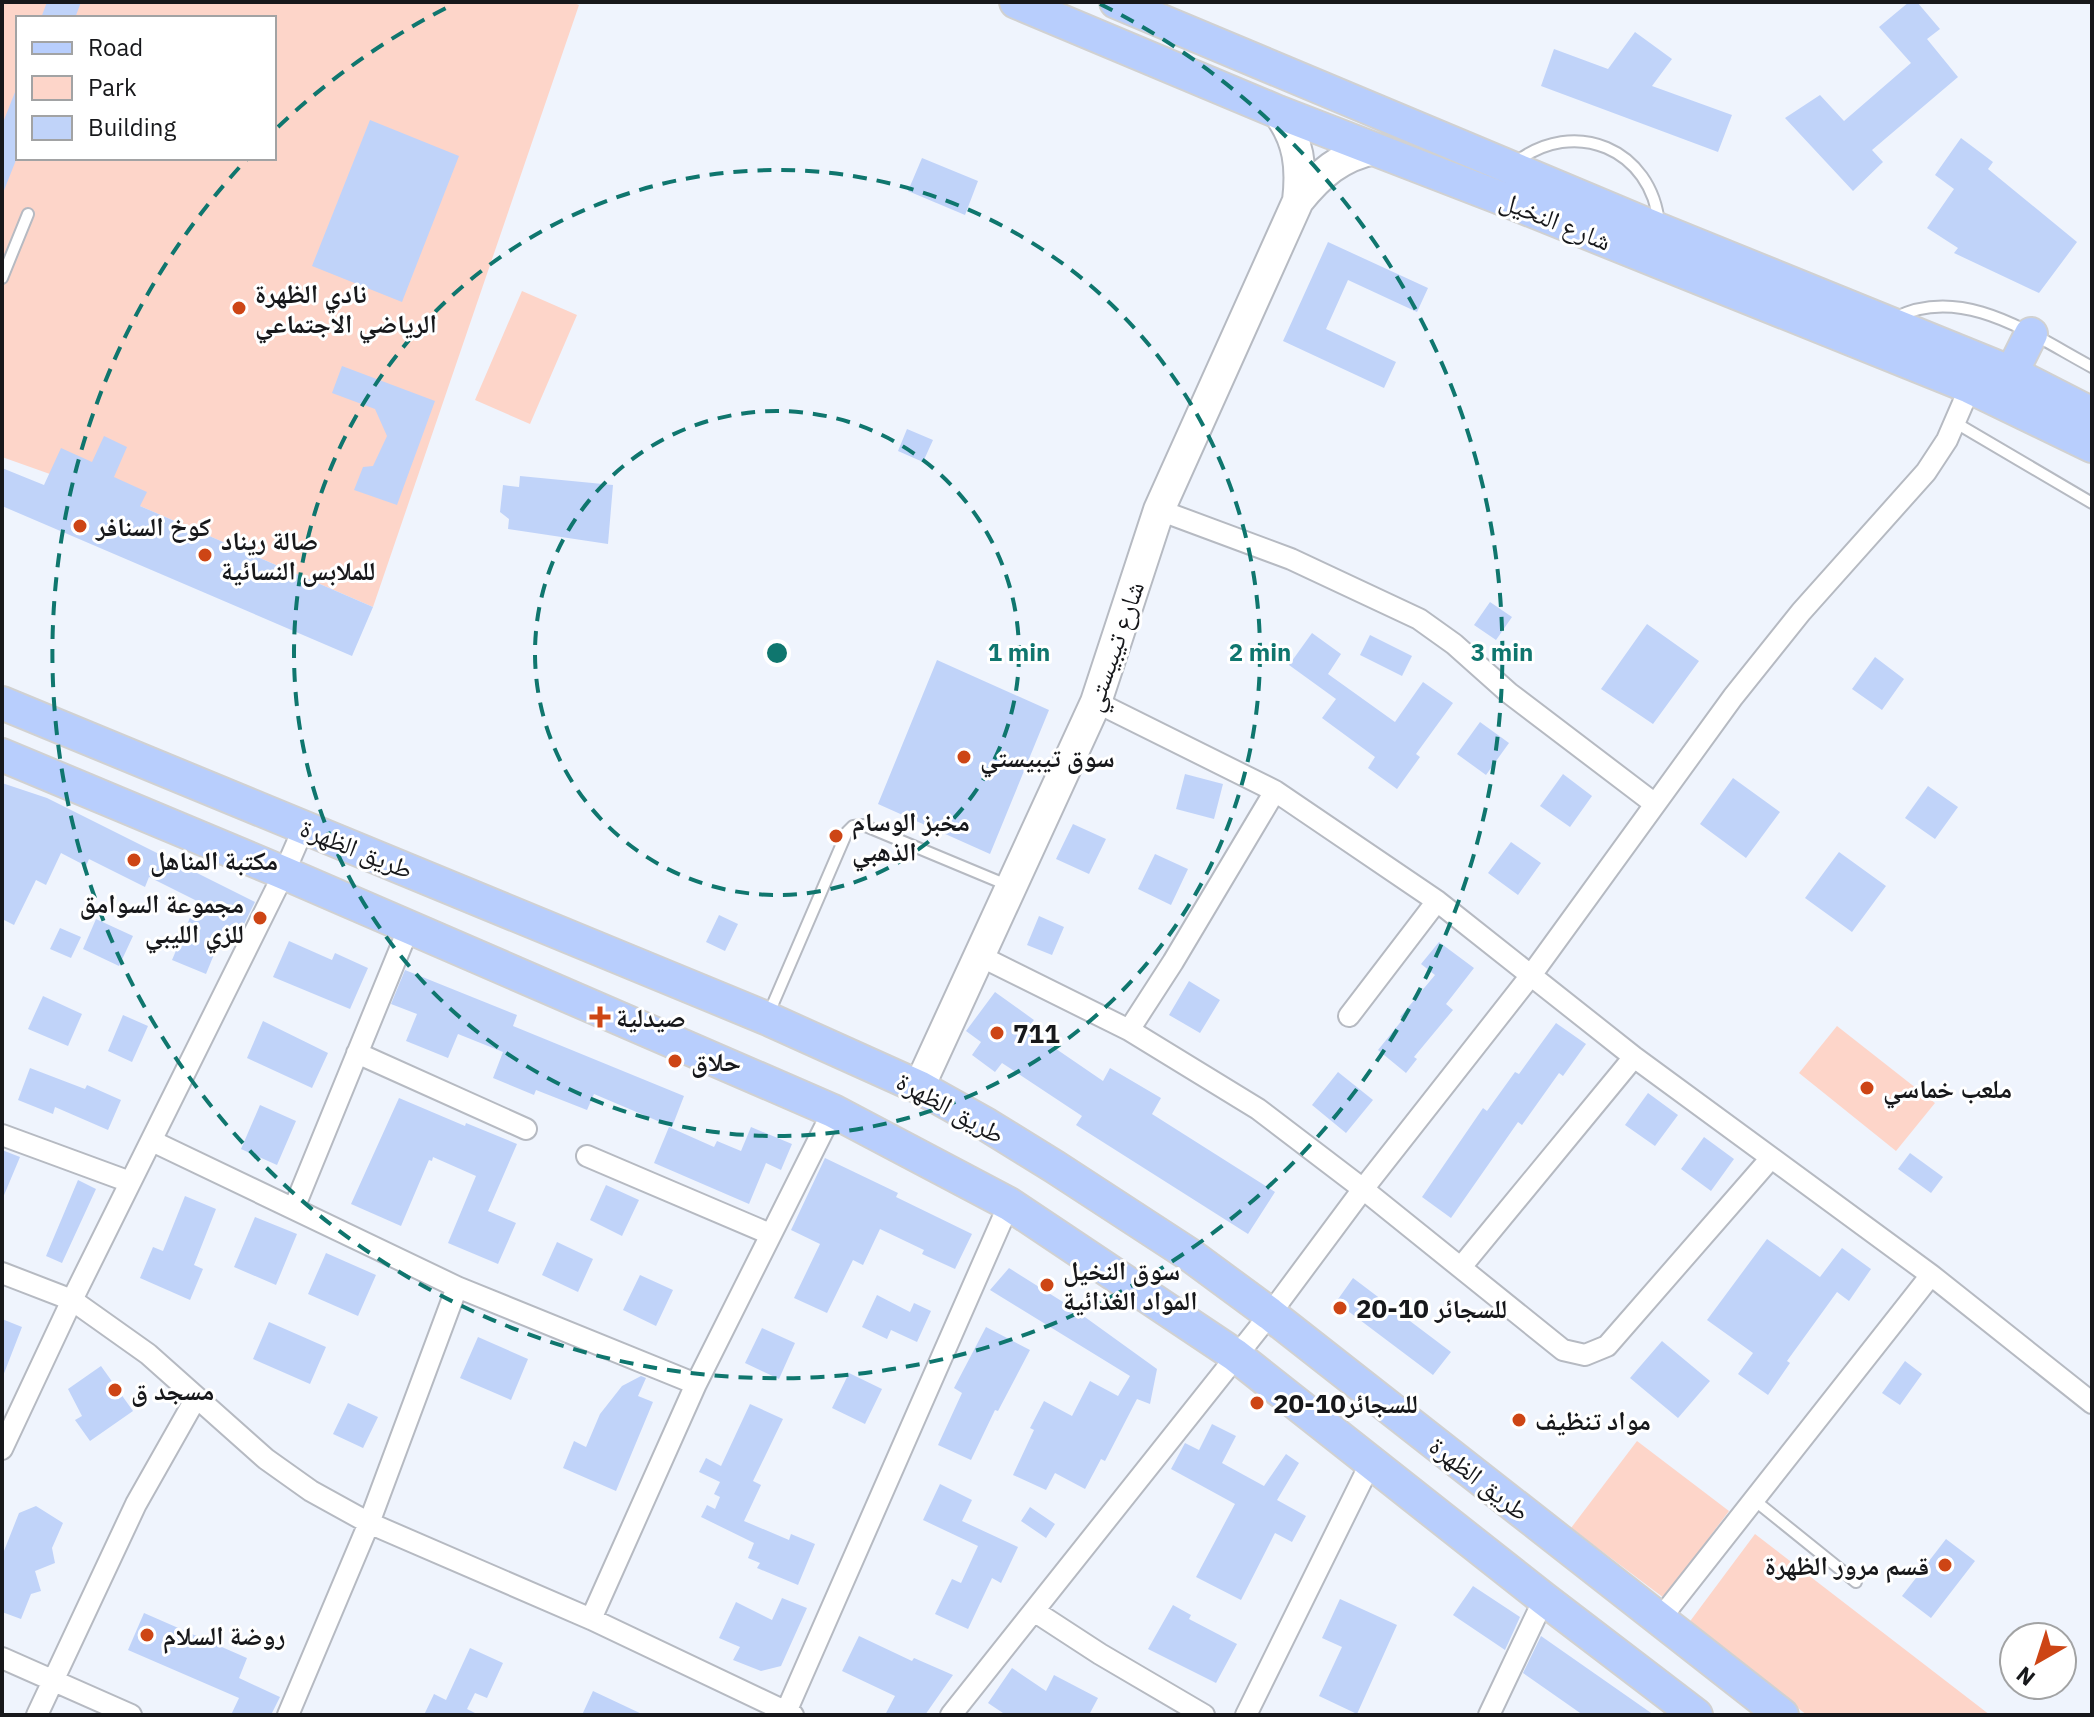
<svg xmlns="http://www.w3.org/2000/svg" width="2094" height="1717" font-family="'IBM Plex Sans','Noto Naskh Arabic',sans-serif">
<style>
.green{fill:#fdd5c9;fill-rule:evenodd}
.building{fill:#c0d3f9}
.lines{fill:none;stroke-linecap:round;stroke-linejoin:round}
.service-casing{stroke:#b6bac2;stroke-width:14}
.minor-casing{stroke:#b6bac2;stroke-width:24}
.secondary-casing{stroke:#b6bac2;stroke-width:34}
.primary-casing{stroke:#d1d1d1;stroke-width:36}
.service{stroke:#fff;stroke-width:10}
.minor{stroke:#fff;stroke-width:20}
.secondary{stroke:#fff;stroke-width:30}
.primary{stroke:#b8cefd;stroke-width:32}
.ring{fill:none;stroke:#0f766e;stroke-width:4;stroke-dasharray:14 10}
.poi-dot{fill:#cd4515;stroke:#fff;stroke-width:3}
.labels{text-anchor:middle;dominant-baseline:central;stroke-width:6;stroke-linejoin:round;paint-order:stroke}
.street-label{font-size:26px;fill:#17181b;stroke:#fff}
.poi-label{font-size:26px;font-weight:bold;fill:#17181b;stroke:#fff;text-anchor:start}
.centre{fill:#0f766e;stroke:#fff;stroke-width:4}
.ring-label{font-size:24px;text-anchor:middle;font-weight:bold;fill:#0f766e;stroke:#fff;stroke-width:6;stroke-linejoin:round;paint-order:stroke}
</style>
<rect width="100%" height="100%" fill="#eff4fd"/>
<path class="green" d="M2 2H572L579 5 373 607 140 506 2 457ZM18 18H274V158H18Z
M522 291 577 315 530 424 475 400Z
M1837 1026 1935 1103 1896 1151 1799 1073Z
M1637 1441 1729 1511 1664 1598 1571 1528Z
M1755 1534 1990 1715H1807L1688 1624Z"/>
<path class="building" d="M47 2H81L75 18H41Z
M1909 2H1917L1940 29 1927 39 1958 77 1872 150 1883 162 1853 191 1785 118 1820 95 1844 121 1911 63 1879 27Z
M1635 32 1672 59 1652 86 1732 115 1718 152 1541 86 1554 49 1608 69Z
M17 87 18 155 3 193 2 125Z
M370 120 459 156 402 302 312 266Z
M1961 138 1993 162 1988 169 2077 242 2039 293 1954 253 1958 248 1927 228 1954 189 1935 175Z
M922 158 978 181 965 215 908 191Z
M1328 242 1428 288 1417 312 1348 280 1326 329 1396 362 1384 388 1283 341Z
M342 366 435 401 397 505 354 490 363 467 373 466 387 436 375 409 332 393Z
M907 429 933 440 923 462 898 451Z
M104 436 127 447 114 477 147 492 140 506 373 607 352 656 2 506V468L44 485 61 448 92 462Z
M520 476 613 485 608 544 508 529 509 519 500 512 503 485 519 487Z
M1490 602 1512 617 1496 640 1474 625Z
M1647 624 1699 661 1653 724 1601 689Z
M1312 633 1341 654 1328 674 1395 722 1423 682 1453 703 1416 754 1420 757 1397 789 1368 768 1375 757 1322 718 1336 699 1289 665Z
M1370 635 1412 656 1402 676 1360 655Z
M1875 657 1904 679 1882 710 1852 689Z
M937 660 1049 710 990 854 878 804Z
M1480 722 1509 743 1486 775 1457 754Z
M1185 774 1223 784 1214 819 1176 809Z
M1563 774 1592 796 1570 827 1540 806Z
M1733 778 1780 812 1746 858 1700 824Z
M2 783 47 798 255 902 240 932 226 925 206 974 172 960 197 901 149 877 145 887 89 859 86 866 61 853 46 885 36 880 14 925 2 919Z
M1928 786 1958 807 1935 839 1905 818Z
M1073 824 1106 839 1089 874 1056 859Z
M1511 842 1541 863 1518 895 1488 873Z
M1839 852 1886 886 1852 932 1805 898Z
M1155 854 1188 869 1171 905 1138 889Z
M719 915 738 924 725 951 706 942Z
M1039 916 1064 927 1052 955 1027 945Z
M96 919 133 936 119 966 83 949Z
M60 928 81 937 71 958 50 949Z
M289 941 332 960 335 953 368 968 350 1009 273 977Z
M1439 942 1474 968 1446 1004 1453 1010 1414 1057 1417 1059 1406 1073 1378 1050 1403 1019 1400 1017 1435 975 1421 964Z
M405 970 517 1015 513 1026 684 1096 672 1127 594 1094 587 1110 536 1090 534 1095 493 1078 503 1052 458 1034 448 1058 406 1041 417 1014 391 1004Z
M1189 981 1220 1000 1200 1033 1169 1015Z
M995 992 1034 1020 1027 1029 1103 1081 1110 1068 1161 1098 1152 1114 1275 1192 1248 1234 1076 1125 1082 1116 1002 1063 995 1072 972 1055 981 1042 966 1031Z
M43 996 82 1014 68 1046 28 1029Z
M123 1015 148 1026 132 1062 108 1051Z
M263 1021 328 1053 312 1088 247 1058Z
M1556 1023 1586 1044 1563 1076 1559 1073 1522 1125 1518 1122 1451 1218 1422 1197 1483 1108 1487 1111 1515 1072 1519 1074Z
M30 1068 85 1089 87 1085 121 1100 108 1130 55 1107 53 1114 18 1100Z
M1338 1072 1373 1100 1346 1133 1312 1105Z
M1648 1093 1678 1115 1655 1146 1625 1125Z
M399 1098 465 1126 466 1123 517 1144 488 1211 516 1223 498 1264 448 1243 476 1176 433 1157 432 1161 429 1160 401 1226 351 1204Z
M260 1105 296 1121 277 1165 241 1149Z
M669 1127 714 1147 717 1141 741 1151 751 1127 792 1144 781 1170 766 1163 749 1204 654 1163Z
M1704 1137 1734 1159 1711 1191 1681 1169Z
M2 1150 20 1157 2 1200Z
M1910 1153 1943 1177 1931 1193 1898 1169Z
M825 1158 898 1193 896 1197 972 1234 955 1269 922 1254 924 1250 880 1229 863 1265 853 1260 827 1313 794 1298 820 1244 791 1230Z
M78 1180 96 1189 62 1263 46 1256Z
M606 1185 639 1200 622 1236 590 1220Z
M185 1196 216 1209 194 1265 203 1269 190 1300 140 1278 153 1247 163 1251Z
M255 1217 297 1234 276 1285 234 1267Z
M1767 1239 1820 1277 1842 1248 1871 1269 1849 1301 1837 1292 1787 1361 1790 1363 1768 1395 1738 1374 1753 1353 1707 1320Z
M557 1242 593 1259 578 1292 542 1275Z
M326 1253 376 1275 358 1316 308 1294Z
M1009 1268 1071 1307 1157 1369 1150 1404 1137 1399 1105 1461 1101 1459 1085 1489 1055 1473 1046 1490 1013 1475 1034 1430 1030 1428 1044 1401 1072 1416 1090 1381 1118 1396 1130 1376 990 1290Z
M640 1275 673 1290 656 1326 623 1310Z
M1353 1278 1451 1352 1433 1375 1336 1302Z
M877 1295 910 1312 914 1303 931 1311 917 1342 891 1330 887 1339 862 1327Z
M2 1319 22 1327 3 1376H2Z
M269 1322 326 1347 310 1384 253 1359Z
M986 1327 1030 1350 998 1411 995 1410 971 1460 938 1445 962 1393 954 1388Z
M762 1328 795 1343 779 1379 745 1363Z
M478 1337 528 1359 511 1400 460 1378Z
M1662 1341 1710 1381 1678 1418 1630 1378Z
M1905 1361 1922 1374 1900 1405 1882 1393Z
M101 1366 133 1411 90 1441 75 1420 82 1416 68 1389Z
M849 1373 882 1389 865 1424 832 1408Z
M641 1376 646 1378 638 1396 653 1402 616 1491 563 1468 574 1441 586 1447 600 1414 622 1386Z
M348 1403 378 1417 363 1448 333 1434Z
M750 1404 783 1419 753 1481 761 1485 744 1521 789 1540 791 1534 815 1544 798 1585 757 1568 760 1563 748 1558 754 1543 701 1517 707 1505 715 1509 720 1497 714 1494 720 1482 699 1472 706 1458 721 1466Z
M1212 1424 1236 1436 1222 1463 1264 1486 1286 1454 1299 1463 1277 1500 1306 1516 1292 1542 1275 1533 1241 1600 1196 1577 1235 1504 1171 1469 1185 1443 1199 1450Z
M940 1484 972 1500 962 1521 1018 1547 1001 1583 992 1578 968 1629 935 1614 952 1579 961 1583 978 1546 923 1520Z
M36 1506 63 1523 52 1548 55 1563 35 1571 41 1591 31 1594 21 1619 2 1612V1556L19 1513Z
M1030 1507 1055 1524 1046 1538 1021 1521Z
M1946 1539 1975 1561 1931 1618 1902 1596Z
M1473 1586 1520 1617 1505 1650 1453 1615Z
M782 1598 807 1608 781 1666 761 1671 733 1660 740 1647 719 1638 736 1602 772 1620Z
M1340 1599 1397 1625 1357 1714 1319 1696 1342 1647 1322 1638Z
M1173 1605 1191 1615 1189 1619 1237 1644 1216 1683 1148 1649Z
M144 1613 247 1658 239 1678 280 1697 271 1715H231L239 1698 128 1650Z
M859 1636 912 1661 914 1658 953 1675 925 1715H885L895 1696 842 1671Z
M1541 1636 1654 1715H1583L1523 1673Z
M470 1648 503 1663 487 1698 475 1693 467 1709 479 1715H424L434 1694 446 1700Z
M1012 1668 1046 1691 1054 1675 1098 1698 1089 1715H1006L988 1703Z
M593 1691 644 1715H582Z"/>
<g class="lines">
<defs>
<path id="service" d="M1515 163C1574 116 1652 149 1659 224
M2 278 28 214
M1894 318C1963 283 2032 335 2092 367
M1956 423 2092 503
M769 1013 847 832 853 826 863 825 1007 885
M1753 1499 1856 1582"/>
<path id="minor" d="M1159 510 1291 559 1419 619 1454 644 1509 693 1655 804
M1096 702 1275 791 1437 901 1634 1057 1931 1275 2092 1403
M980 956 1129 1030 1258 1109 1363 1189 1563 1350 1585 1355 1607 1346 1771 1158
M1349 1016 1437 901
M1129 1030 1173 962 1275 791
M357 1053 526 1129
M2 1135 130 1182
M152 1141 457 1287 696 1384
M587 1156 770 1234
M294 1208 409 927
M1461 1267 1634 1057
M2 1273 72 1300 148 1354 266 1459 311 1491 369 1523 591 1619 793 1715
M2 1449 72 1300 284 873 304 827
M1034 1611 1100 1654 1204 1715
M591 1619 696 1384 833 1111
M1660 1619 1931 1275
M2 1658 131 1715
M786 1712 1009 1204
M37 1715 136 1504 196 1398
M288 1715 369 1523 457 1287
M951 1715 1270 1314 1363 1189 1532 974 1733 697 1801 612 1926 472 1947 440 1970 387
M1246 1715 1371 1462
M1489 1715 1544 1599"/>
<path id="secondary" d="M1278 112C1299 140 1302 167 1298 201
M919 1087 1096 702 1159 510 1298 201C1320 174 1340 156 1374 149"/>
<path id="primary" d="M1016 2 1278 112 1498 197 1970 387 2092 446
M1116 2 1660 230 2012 373 2092 414
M2003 390 2031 334
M2 703 766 1018 919 1087 987 1125 1055 1167 1190 1255 1270 1314 1782 1715
M2 755 284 873 833 1111 1009 1204 1235 1355 1544 1599 1696 1715"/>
</defs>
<use href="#service" class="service-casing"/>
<use href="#minor" class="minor-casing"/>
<use href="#secondary" class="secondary-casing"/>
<use href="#primary" class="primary-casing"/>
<use href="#service" class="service"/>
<use href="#minor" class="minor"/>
<use href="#secondary" class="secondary"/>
<use href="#primary" class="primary"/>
</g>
<g class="ring">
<circle cx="777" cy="653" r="242"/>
<circle cx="777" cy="653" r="483"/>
<path d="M278 127A725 725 0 0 1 454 4M1100 4A725 725 0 1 1 247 159"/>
</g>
<g class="poi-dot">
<circle cx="239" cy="308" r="8"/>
<circle cx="80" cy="526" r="8"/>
<circle cx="205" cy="555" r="8"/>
<circle cx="964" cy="757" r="8"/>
<circle cx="836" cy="836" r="8"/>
<circle cx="134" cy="860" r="8"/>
<circle cx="260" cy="918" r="8"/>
<path d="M596 1005h8v8h8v8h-8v8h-8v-8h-8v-8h8z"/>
<circle cx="997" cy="1033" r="8"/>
<circle cx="675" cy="1061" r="8"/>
<circle cx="1867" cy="1088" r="8"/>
<circle cx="1047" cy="1285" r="8"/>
<circle cx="1340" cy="1308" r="8"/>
<circle cx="115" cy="1390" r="8"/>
<circle cx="1257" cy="1403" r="8"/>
<circle cx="1519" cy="1420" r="8"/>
<circle cx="1945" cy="1565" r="8"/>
<circle cx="147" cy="1635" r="8"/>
</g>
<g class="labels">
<g class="street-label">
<text transform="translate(1556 220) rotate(22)">شارع النخيل</text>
<text transform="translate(1113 646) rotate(-71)">شارع تيبيستي</text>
<text transform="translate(357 848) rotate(22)">طريق الظهرة</text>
<text transform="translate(951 1107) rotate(29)">طريق الظهرة</text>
<text transform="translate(1480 1478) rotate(38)">طريق الظهرة</text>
</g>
<g class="poi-label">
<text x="255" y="293">نادي الظهرة<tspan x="255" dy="30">الرياضي الاجتماعي</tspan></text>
<text x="96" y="526">كوخ السنافر</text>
<text x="221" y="540">صالة ريناد<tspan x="221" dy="30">للملابس النسائية</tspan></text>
<text x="980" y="757">سوق تيبيستي</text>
<text x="852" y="821">مخبز الوسام<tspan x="852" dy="30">الذهبي</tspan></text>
<text x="150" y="860">مكتبة المناهل</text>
<text x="244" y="903" text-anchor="end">مجموعة السوامق<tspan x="244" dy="30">للزي الليبي</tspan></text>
<text x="616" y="1017">صيدلية</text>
<text x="1013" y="1033">711</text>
<text x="691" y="1061">حلاق</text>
<text x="1883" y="1088">ملعب خماسي</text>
<text x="1063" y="1270">سوق النخيل<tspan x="1063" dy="30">المواد الغذائية</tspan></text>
<text x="1356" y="1308">20-10 للسجائر</text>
<text x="131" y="1390">مسجد ق</text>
<text x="1273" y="1403">20-10للسجائر</text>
<text x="1535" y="1420">مواد تنظيف</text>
<text x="1929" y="1565" text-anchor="end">قسم مرور الظهرة</text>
<text x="163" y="1635">روضة السلام</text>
</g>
</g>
<circle cx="777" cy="653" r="12" class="centre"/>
<g class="ring-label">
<text x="1019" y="661">1 min</text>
<text x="1260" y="661">2 min</text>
<text x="1502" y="661">3 min</text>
</g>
<rect width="2094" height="1717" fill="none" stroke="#17181b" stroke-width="8"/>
<rect x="16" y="16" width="260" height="144" fill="#ffffff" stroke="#a2a3a4" stroke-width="2"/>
<rect x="32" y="42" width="40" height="12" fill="#b8cefd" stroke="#a2a3a4" stroke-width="2"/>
<text x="88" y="56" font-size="24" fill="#17181b">Road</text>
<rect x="32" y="76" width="40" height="24" fill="#fdd5c9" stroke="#a2a3a4" stroke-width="2"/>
<text x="88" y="96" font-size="24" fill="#17181b">Park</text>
<rect x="32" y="116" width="40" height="24" fill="#c0d3f9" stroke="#a2a3a4" stroke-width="2"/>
<text x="88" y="136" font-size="24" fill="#17181b">Building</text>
<g transform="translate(2038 1661) rotate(219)"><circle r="38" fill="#ffffff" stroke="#a2a3a4" stroke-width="2"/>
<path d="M0-6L14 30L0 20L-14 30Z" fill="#cd4515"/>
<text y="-12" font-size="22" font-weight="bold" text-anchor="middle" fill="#17181b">N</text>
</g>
</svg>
